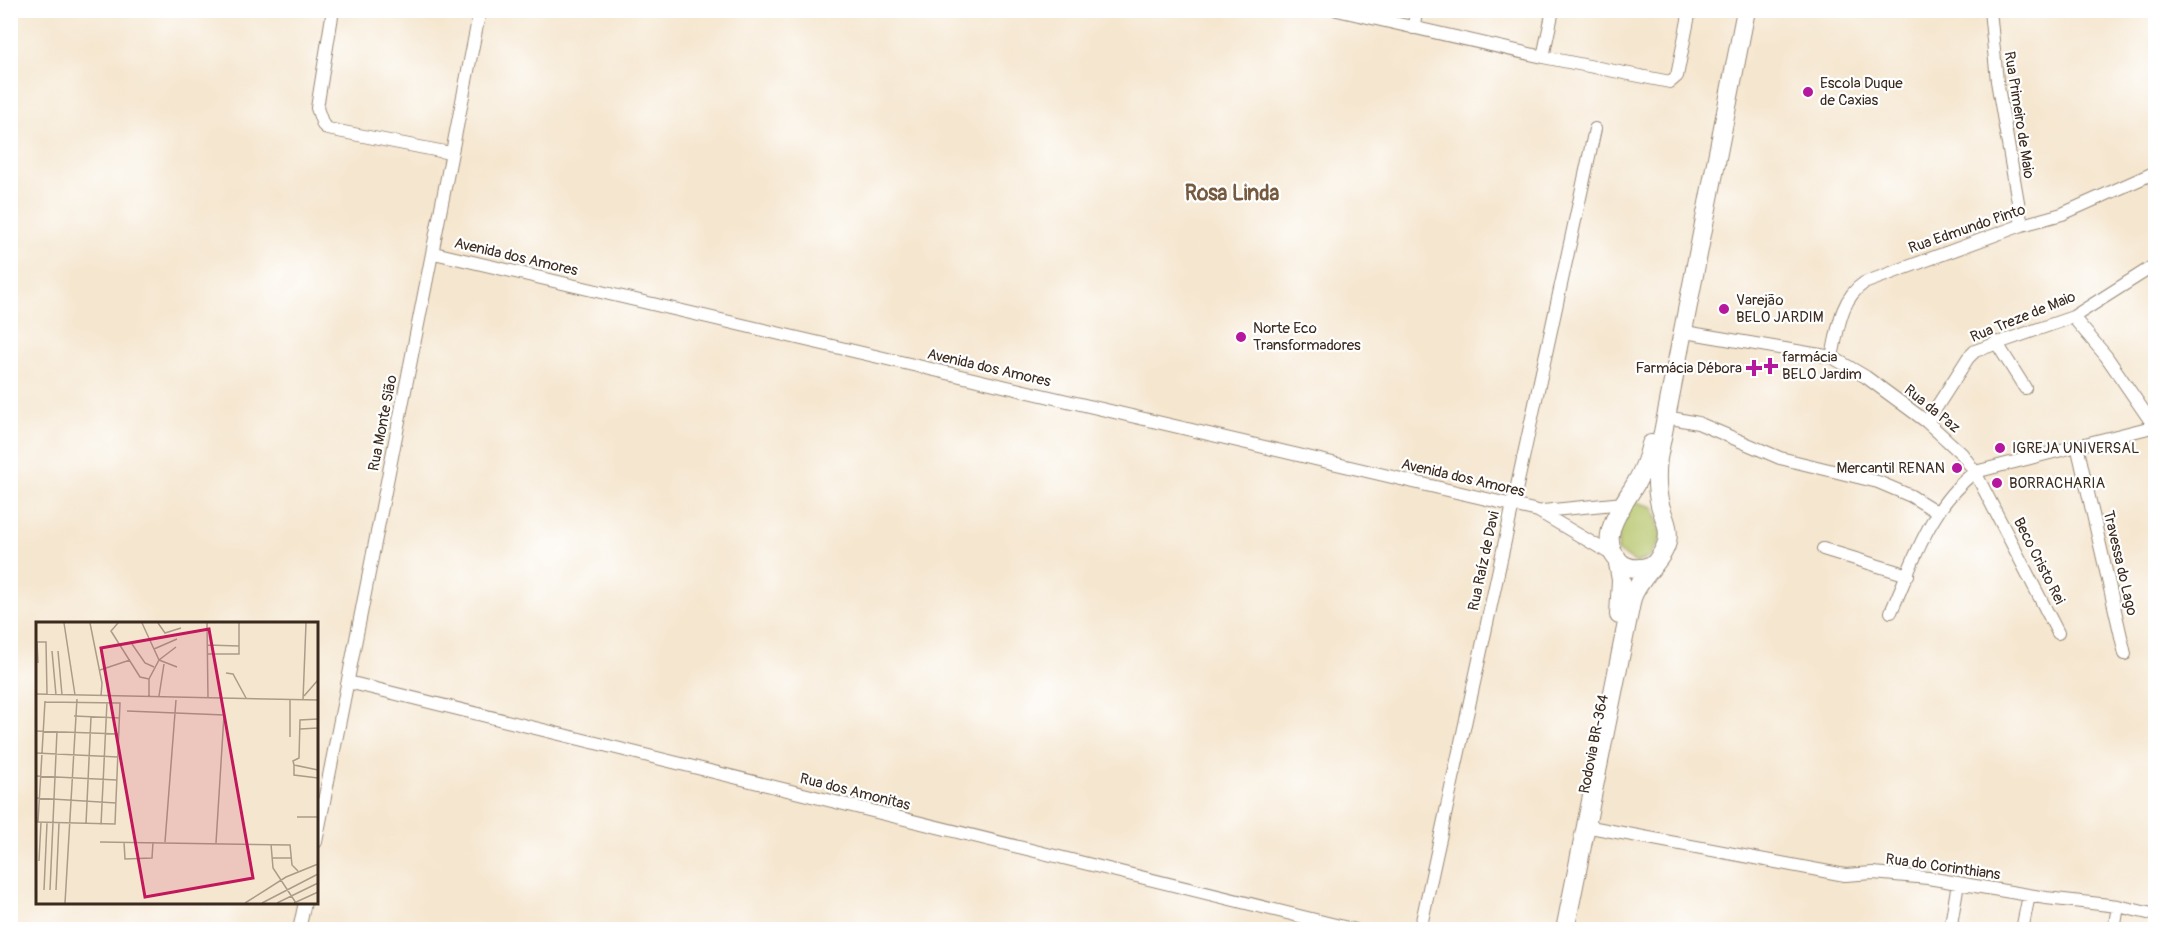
<svg xmlns="http://www.w3.org/2000/svg" width="2166" height="940" font-family="Pangolin,sans-serif">
<style>
.green{fill:#b4c265;stroke:#787642;stroke-width:1.5}
.lines{fill:none;stroke-linecap:round;stroke-linejoin:round}
.minor-casing{stroke:#988876;stroke-width:14}
.highway-casing{stroke:#988876;stroke-width:20}
.minor{stroke:#fff;stroke-width:12}
.highway{stroke:#fff;stroke-width:18}
.poi-dot{fill:#b5179e;stroke:#fff;stroke-width:2}
.labels{text-anchor:middle;dominant-baseline:central;stroke-width:4.5;stroke-linejoin:round;paint-order:stroke}
.poi-label{font-size:15px;fill:#3b2a1e;stroke:#fff;text-anchor:start}
.street-label{font-size:15px;fill:#3b2a1e;stroke:#fff}
.district-label{font-size:21px;font-weight:bold;fill:#765a3f;stroke:#fff}
.inset-road{fill:none;stroke:#ab9b88;stroke-width:1.5}
.view{fill:#c2185b;fill-opacity:0.15;stroke:#c2185b;stroke-width:3}
.inset-edge{fill:none;stroke:#3b2a1e;stroke-width:3}
</style>
<rect width="100%" height="100%" fill="#fff"/>
<filter id="ink" filterUnits="userSpaceOnUse"><feTurbulence type="fractalNoise" baseFrequency=".0167" numOctaves="2"/><feDisplacementMap in="SourceGraphic" scale="12" xChannelSelector="R" yChannelSelector="G"/><feConvolveMatrix kernelMatrix="1 2 1 2 8 2 1 2 1" color-interpolation-filters="sRGB"/></filter>
<filter id="wash" filterUnits="userSpaceOnUse"><feTurbulence type="fractalNoise" baseFrequency=".008" numOctaves="4" result="noise"/><feDisplacementMap in="SourceGraphic" scale="24" xChannelSelector="R" yChannelSelector="G"/><feGaussianBlur stdDeviation="1.35" result="paint"/><feColorMatrix in="noise" values="0 0 0 0 0 0 0 0 0 0 0 0 0 0 0 0 0 1.4 0 .05"/><feComposite in="paint" operator="in"/></filter>
<g filter="url(#wash)">
<rect width="100%" height="100%" fill="#f5e6cf"/>
<path class="green" d="M1636 502 1654 507 1662 537 1649 558 1636 563 1618 551 1619 513 1626 505Z"/>
</g>
<g filter="url(#ink)">
<g class="lines">
<defs>
<path id="minor" d="M333 10 317 108 323 125 328 129 450 153
M1337 10 1543 57 1670 82 1677 76 1690 10
M1990 10 1997 81 2022 225
M1413 28 1417 10
M1543 57 1553 10
M434 253 1538 511 1616 557
M2073 317 2106 356 2154 426
M1685 332 1832 357 1866 377 1927 422 1962 454 1975 472 2156 426
M1996 342 2025 388
M1832 357C1838 330 1840 299 1864 283L2022 225 2062 214 2156 172
M1666 417 1698 423 1780 458 1878 482 1911 496 1937 512
M1927 422 1968 358 1975 351 2073 317 2155 265
M2077 445 2125 654
M1543 511 1624 503
M1823 549 1908 575
M1891 612C1913 563 1930 505 1975 472L2058 633
M348 682 1356 930
M1585 826 1845 875 1873 873 1928 878 2046 898 2118 906 2156 915
M316 842 480 10
M299 930 305 902
M1420 930 1595 129
M1950 930 1958 883
M2022 930 2029 895
M2114 930 2118 906"/>
<path id="highway" d="M1651 444C1648 458 1643 471 1636 483 1624 505 1593 539 1621 563 1630 570 1642 569 1652 565
M1617 558 1621 580 1619 615
M1565 930 1632 598C1639 577 1662 562 1667 542 1670 527 1664 519 1660 505 1656 489 1656 475 1658 458L1746 10"/>
</defs>
<use href="#minor" class="minor-casing"/>
<use href="#highway" class="highway-casing"/>
<use href="#minor" class="minor"/>
<use href="#highway" class="highway"/>
</g>
</g>
<g class="poi-dot">
<circle cx="1808" cy="92" r="6"/>
<circle cx="1724" cy="309" r="6"/>
<circle cx="1241" cy="337" r="6"/>
<path d="M1767 357h6v6h6v6h-6v6h-6v-6h-6v-6h6z"/>
<path d="M1751 359h6v6h6v6h-6v6h-6v-6h-6v-6h6z"/>
<circle cx="2000" cy="448" r="6"/>
<circle cx="1957" cy="468" r="6"/>
<circle cx="1997" cy="483" r="6"/>
</g>
<g class="labels">
<g class="poi-label">
<text x="1820" y="83">Escola Duque<tspan x="1820" dy="17">de Caxias</tspan></text>
<text x="1736" y="300">Varejão<tspan x="1736" dy="17">BELO JARDIM</tspan></text>
<text x="1253" y="328">Norte Eco<tspan x="1253" dy="17">Transformadores</tspan></text>
<text x="1782" y="357">farmácia<tspan x="1782" dy="17">BELO Jardim</tspan></text>
<text x="1742" y="368" text-anchor="end">Farmácia Débora</text>
<text x="2012" y="448">IGREJA UNIVERSAL</text>
<text x="1945" y="468" text-anchor="end">Mercantil RENAN</text>
<text x="2009" y="483">BORRACHARIA</text>
</g>
<g class="street-label">
<text transform="translate(2019 115) rotate(81)">Rua Primeiro de Maio</text>
<text transform="translate(1967 229) rotate(-19)">Rua Edmundo Pinto</text>
<text transform="translate(516 257) rotate(13)">Avenida dos Amores</text>
<text transform="translate(2023 317) rotate(-22)">Rua Treze de Maio</text>
<text transform="translate(989 368) rotate(13)">Avenida dos Amores</text>
<text transform="translate(1932 409) rotate(39)">Rua da Paz</text>
<text transform="translate(383 423) rotate(-79)">Rua Monte Sião</text>
<text transform="translate(1463 478) rotate(13)">Avenida dos Amores</text>
<text transform="translate(1484 561) rotate(-78)">Rua Raíz de Davi</text>
<text transform="translate(2039 561) rotate(63)">Beco Cristo Rei</text>
<text transform="translate(2120 563) rotate(77)">Travessa do Lago</text>
<text transform="translate(1594 744) rotate(-79)">Rodovia BR-364</text>
<text transform="translate(855 792) rotate(14)">Rua dos Amonitas</text>
<text transform="translate(1943 867) rotate(8)">Rua do Corinthians</text>
</g>
<g class="district-label">
<text x="1232" y="193">Rosa Linda</text>
</g>
</g>
<g transform="translate(36 622)">
<rect width="282" height="282" fill="#f5e6cf"/>
<path class="inset-road" d="M28 1 39 73M54 1 66 61 65 74M82 1 75 9 104 55 113 57M106 1 123 38 113 57V74M122 1 129 11 145 6M171 1 172 76M0 20H10L11 72M1 20 2 41M96 22 109 41 118 45M171 23 203 24M140 25 123 38 141 45M118 27 141 17M16 29 20 73M22 29 26 73M171 32H203V1M64 48 94 38M190 51 197 52 210 76M0 72 282 78M123 74 128 42M268 74 282 58M267 78 270 1M91 89 188 93 180 221M38 94 84 96M264 107 282 106M0 109 83 112M254 115V78M0 131 82 135M258 143 257 139 263 136 264 98 282 97M282 148 258 143V153L282 156M0 154 81 158M0 176 80 181M261 195H282M0 200 79 202 84 81 9 80M2 200 9 79M50 202 55 95M65 203 71 80M64 220 254 223 256 243 262 249M88 220 89 237 116 236 117 220M129 220 140 78M235 222 237 246 260 281M236 236H255M3 239 5 200M8 268 11 201M14 268 21 109M20 268 23 201M29 281 41 77M209 281 250 255 282 242M226 281 282 252M241 281 282 261M258 281 282 270"/>
<path class="view" d="M173 7 217 256 109 275 65 26Z"/>
<rect width="282" height="282" class="inset-edge"/>
</g>
<rect width="2166" height="940" fill="none" stroke="#fff" stroke-width="36"/>
</svg>
